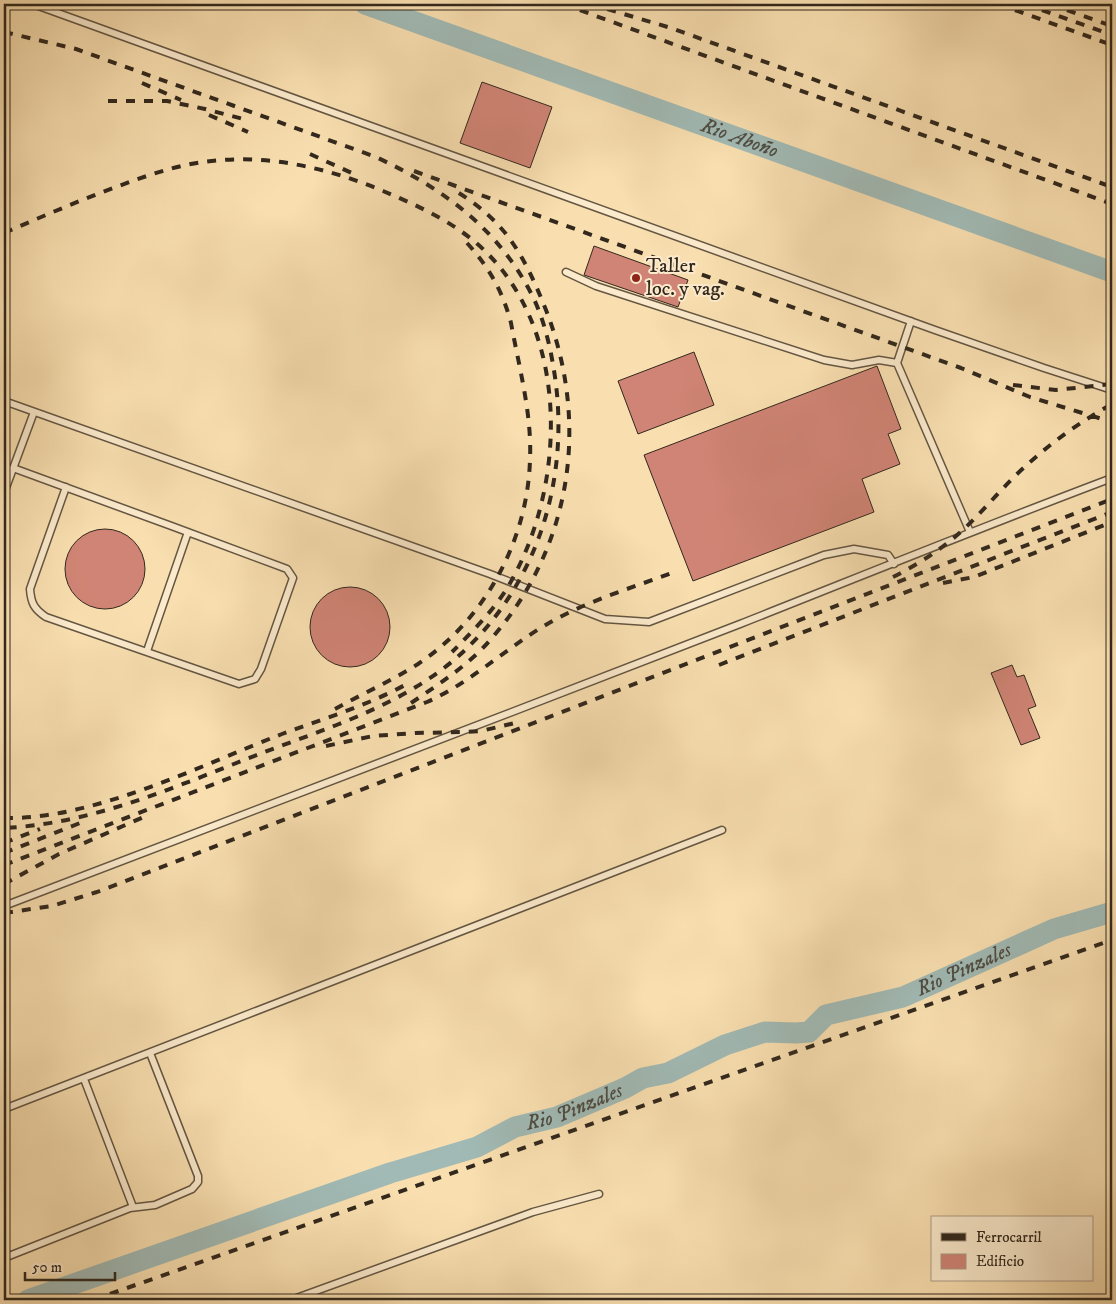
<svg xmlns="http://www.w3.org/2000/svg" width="1116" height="1304" font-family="'IM FELL DW Pica',serif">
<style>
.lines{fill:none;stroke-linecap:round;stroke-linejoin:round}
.river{stroke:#a1bab5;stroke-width:21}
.building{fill:#d08475;stroke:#32281d}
.lane-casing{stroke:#645642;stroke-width:9}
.lane{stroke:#fbeacc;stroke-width:6}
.rail{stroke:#32281d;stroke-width:4;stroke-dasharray:9 9;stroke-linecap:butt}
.poi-dot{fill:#8f2418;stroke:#fbeacc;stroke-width:2}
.labels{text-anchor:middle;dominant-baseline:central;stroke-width:4;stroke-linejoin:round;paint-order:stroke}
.poi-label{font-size:20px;fill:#32281d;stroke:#fbeacc;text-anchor:start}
.water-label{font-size:21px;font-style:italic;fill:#4e4c43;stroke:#fbeacc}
</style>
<rect width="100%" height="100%" fill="#f9dfb0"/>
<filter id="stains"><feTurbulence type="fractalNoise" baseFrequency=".004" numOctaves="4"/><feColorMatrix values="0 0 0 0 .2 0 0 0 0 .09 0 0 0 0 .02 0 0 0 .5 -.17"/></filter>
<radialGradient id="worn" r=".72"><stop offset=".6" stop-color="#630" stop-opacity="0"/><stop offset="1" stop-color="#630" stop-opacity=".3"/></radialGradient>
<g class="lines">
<g class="river">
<path id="s1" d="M365 4 1112 272"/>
<path id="s2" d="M28 1300 390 1173 477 1147 515 1127 557 1117 625 1088 643 1078 668 1073 725 1045 765 1032 796 1033 809 1032 826 1015 903 997 1054 929 1112 912"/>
</g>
</g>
<path class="building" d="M482 82 552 107 530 168 460 143Z
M594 246 688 280 678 307 584 275Z
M694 352 714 405 638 434 618 381Z
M877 366 901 429 888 434 900 464 862 479 874 512 693 581 644 455Z
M65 569a40 40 0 1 1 80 0a40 40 0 1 1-80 0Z
M310 627a40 40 0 1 1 80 0a40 40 0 1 1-80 0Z
M1012 665 1017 677 1024 675 1036 706 1028 709 1040 738 1021 745 991 673Z"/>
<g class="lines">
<defs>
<path id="lane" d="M33 4 935 330 1044 368 1112 390
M566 272 596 286 824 360 852 365 879 360 897 363
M911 321 897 363 970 532
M4 401 490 574 605 619 649 622 824 555 854 549 888 555 894 564
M13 468C104 501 196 535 287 569L293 578 261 669 255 679 239 684 46 617C34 609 31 603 30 589L66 487
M4 493 34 412
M147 651 188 532
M4 906C249 813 495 719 740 624 864 575 987 525 1112 478
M84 1079 133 1207
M4 1109 722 830
M4 1258 130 1208 155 1205 192 1189 198 1182V1176L150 1053
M291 1300 533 1212 599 1194"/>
</defs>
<use href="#lane" class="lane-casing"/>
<use href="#lane" class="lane"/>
<path class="rail" d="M563 4 1112 204
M590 4 671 28 1112 187
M998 4 1112 45
M1025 4 1112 35
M1050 4 1112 26
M1096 4 1112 9
M4 32 76 49 376 157C444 189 499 229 533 297 545 322 551 350 555 377 570 482 536 590 454 660 399 706 328 728 262 753 179 785 94 824 4 828
M142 83 181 100
M108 101H167L205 109 247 120
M209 115 248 132
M310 154 354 174
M414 171 961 368 1030 397 1112 422
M4 233C41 217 78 201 116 187 151 174 185 162 223 160 277 156 333 170 383 191 419 206 458 224 486 252 572 337 566 492 506 590 491 613 471 633 452 652
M1013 385 1056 390 1112 384
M893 577C919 564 945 547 966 527 987 507 1006 483 1028 464 1053 441 1082 421 1112 404
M943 583 974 577 1112 522
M719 665 1112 512
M411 703C435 687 459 671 480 651 570 558 592 429 546 310 524 255 506 221 454 190
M335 709C362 694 391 681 418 664 486 619 528 539 530 459 532 414 519 367 511 323 503 292 489 267 467 243
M326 746 373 736 415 733 466 732 481 731 519 722
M4 818C93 820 199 766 282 734 323 719 366 706 405 685
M4 843 40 829
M4 853 85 821
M4 865 427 702C472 682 507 647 549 623 589 600 635 587 677 571
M4 884 59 854 146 816
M4 913 52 906 97 892 1112 499
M93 1300 1112 940"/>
</g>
<circle class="poi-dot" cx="636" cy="278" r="5"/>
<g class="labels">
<g class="poi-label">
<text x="646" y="266">Taller<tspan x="646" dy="23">loc. y vag.</tspan></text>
</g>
<g class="water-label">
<text stroke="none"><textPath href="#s1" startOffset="398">Rio Aboño</textPath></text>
<text stroke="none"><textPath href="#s2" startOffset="1000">Rio Pinzales</textPath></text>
<text stroke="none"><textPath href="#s2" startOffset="580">Rio Pinzales</textPath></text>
</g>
</g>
<rect width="1116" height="1304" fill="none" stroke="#f9dfb0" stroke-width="20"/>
<rect x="5" y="5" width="1106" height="1294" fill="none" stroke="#32281d" stroke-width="2.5"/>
<rect x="10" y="10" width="1096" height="1284" fill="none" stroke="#32281d"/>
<rect x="931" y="1216" width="162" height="65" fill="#fbeacc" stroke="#ab9c86"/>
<rect x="941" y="1233" width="25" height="8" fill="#32281d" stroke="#ab9c86"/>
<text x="976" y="1242" font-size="15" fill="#32281d">Ferrocarril</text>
<rect x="941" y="1254" width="25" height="15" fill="#d08475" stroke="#ab9c86"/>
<text x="976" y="1266" font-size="15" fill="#32281d">Edificio</text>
<path d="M25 1272v8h90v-8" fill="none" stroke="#32281d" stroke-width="2.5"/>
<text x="32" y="1272" font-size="15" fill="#32281d" stroke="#fbeacc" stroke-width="4" paint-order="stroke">50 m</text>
<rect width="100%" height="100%" filter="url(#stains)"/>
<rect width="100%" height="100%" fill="url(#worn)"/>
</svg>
